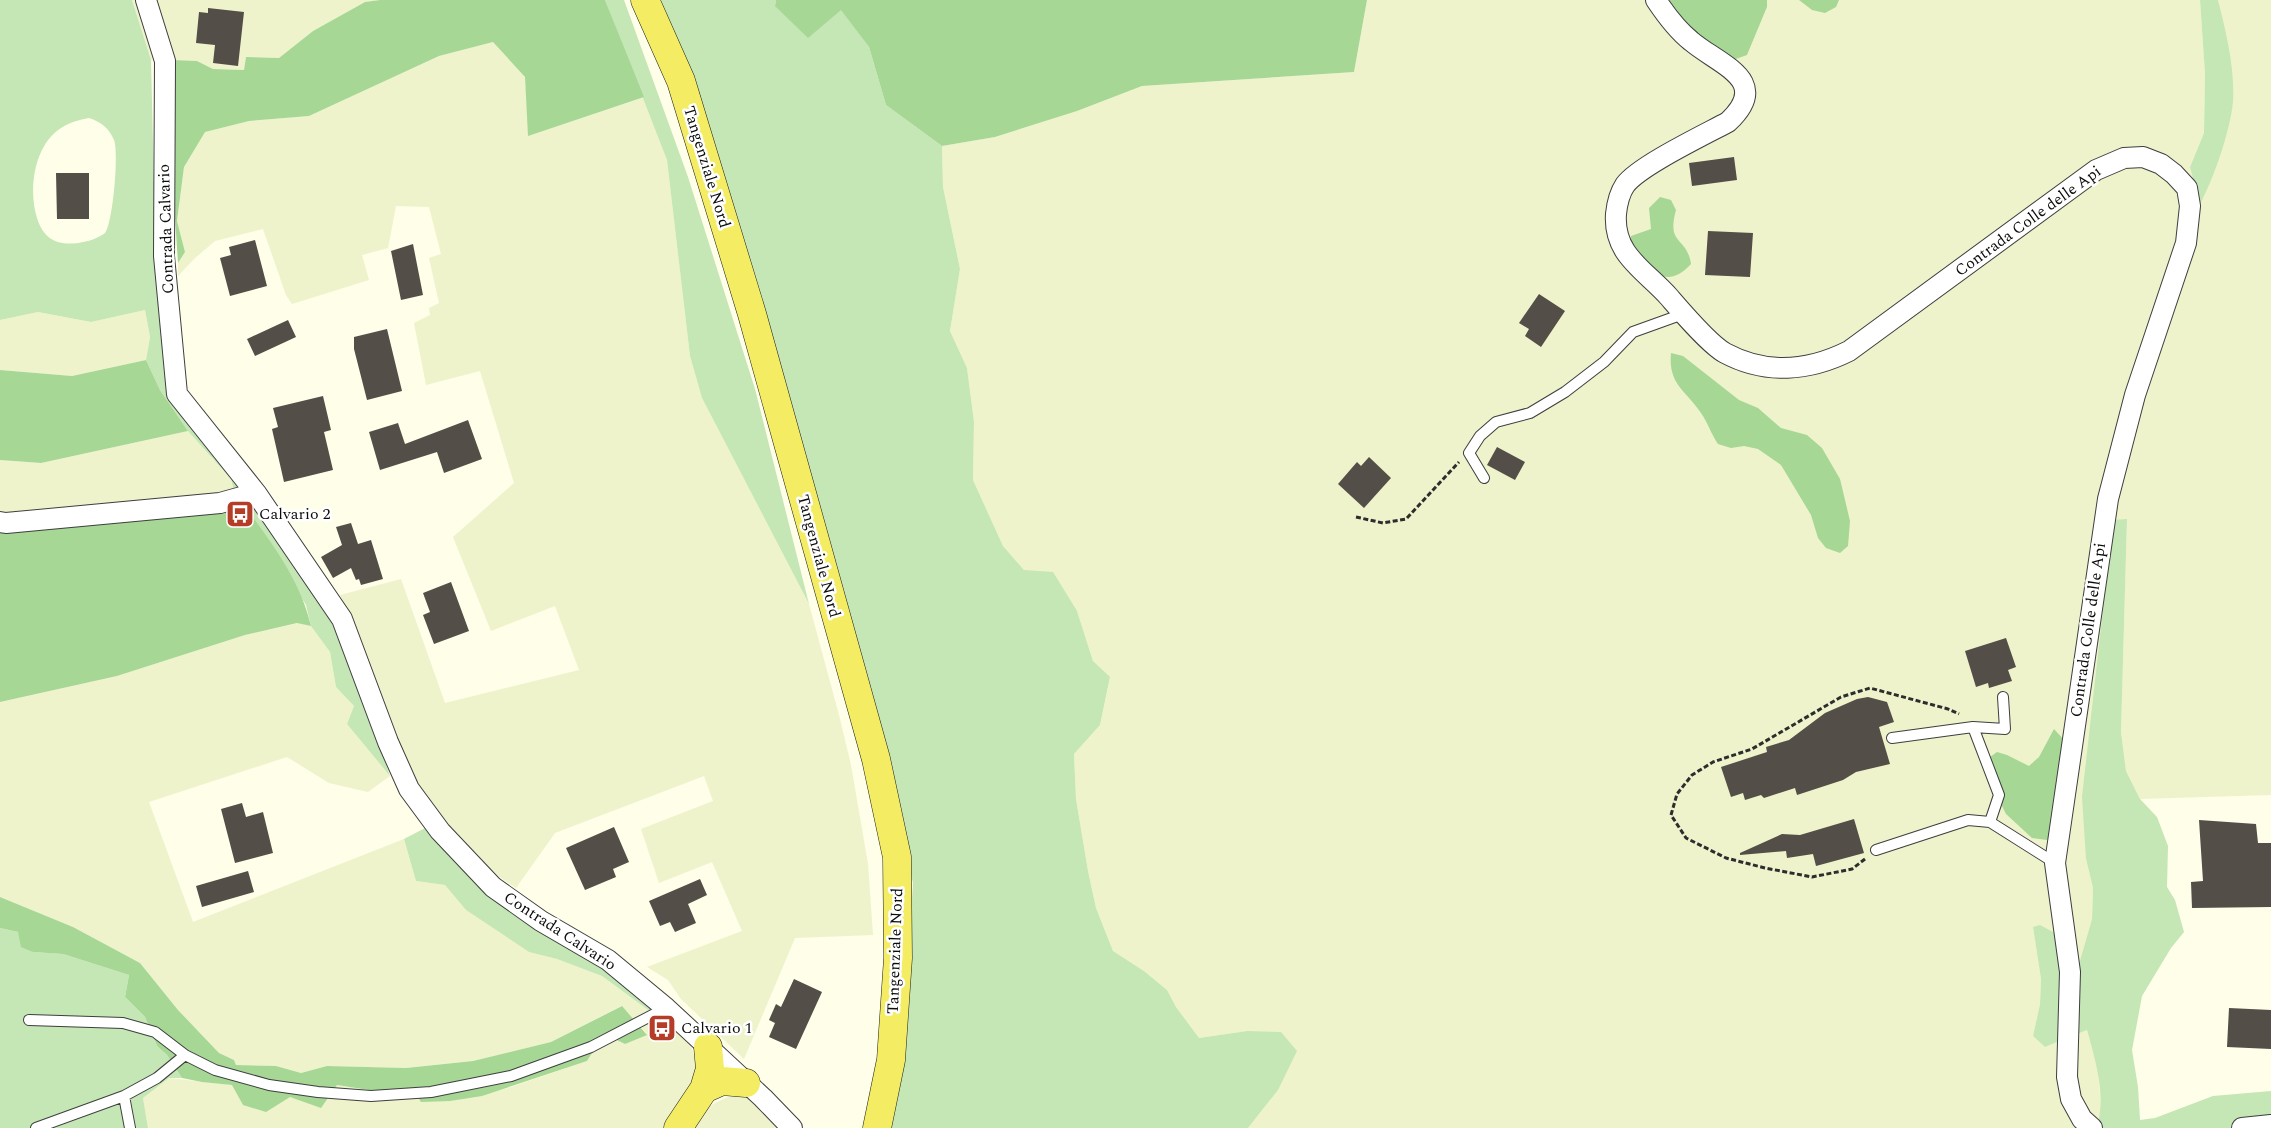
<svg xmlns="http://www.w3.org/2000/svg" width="2271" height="1128" font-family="Spectral,serif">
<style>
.farmland{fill:#eef3cb}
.green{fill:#c5e6b5;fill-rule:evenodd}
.forest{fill:#a6d795}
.building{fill:#534e47}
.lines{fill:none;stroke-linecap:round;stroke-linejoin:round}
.service-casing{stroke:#3e3e3e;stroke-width:12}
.minor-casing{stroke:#3e3e3e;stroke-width:22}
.primary-casing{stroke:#1c1c1c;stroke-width:29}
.path{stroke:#2d2d2d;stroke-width:3;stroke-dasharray:5 2.5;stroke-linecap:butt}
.service{stroke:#fff;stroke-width:10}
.minor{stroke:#fff;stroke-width:20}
.primary{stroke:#f4ed63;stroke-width:28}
.labels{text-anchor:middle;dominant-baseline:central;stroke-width:5;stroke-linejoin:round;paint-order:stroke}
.street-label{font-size:16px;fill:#0b0b0b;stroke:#fff}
.poi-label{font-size:16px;fill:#0b0b0b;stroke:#fff;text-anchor:start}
</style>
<rect width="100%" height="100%" fill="#fefee9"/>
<path class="farmland" d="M132 0H380L365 2 313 31 279 58 246 57 244 70 213 69 197 61 151 60Z
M1367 0H1669L1692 30 1747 55 1767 7V0H2200L2205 74 2204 133 2190 167 2233 103 2231 68 2218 0H2271V795L2140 799 2126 771 2121 732 2127 519 2086 859 2093 888 2092 919 2077 971 2033 927 2041 979 2040 1004 2033 1036 2045 1047 2087 1030 2098 1067 2101 1113 2097 1128H1248L1278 1090 1247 1031 1199 1038 1176 1007 1167 990 1144 971 1113 951 1096 908 1088 871 1076 799 1074 754 1100 725 1110 678 1093 661 1077 611 1024 570 1003 546 973 480 974 422 967 368 950 331 960 269 943 187 942 146 995 137 1077 111 1142 86 1354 72Z
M493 42 525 77 529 135 644 97 667 160 690 356 702 398 809 604 839 715 851 765 868 864 873 935 795 938 744 1059 681 999 668 980 647 967 742 931 712 862 659 883 641 829 713 801 704 776 555 833 516 888 489 870 411 782 362 647 340 595 401 579 445 703 579 670 555 606 491 631 453 537 514 483 480 371 426 385 414 323 430 315 429 308 439 303 429 258 441 254 429 207 396 206 388 248 362 255 369 280 292 304 286 295 263 229 215 241 195 258 178 276V263L185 252 177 221 184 167 204 132 249 121 309 116 439 56Z
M145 310 150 337 146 360 72 376 0 370V320L38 312 91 322Z
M188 431 231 479 234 491 110 505 0 514V460L41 463Z
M298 623 311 626 330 652 336 687 354 706 347 724 390 776 368 792 329 783 287 757 149 802 193 922 404 839 416 881 445 885 466 910 529 952 557 959 602 976 663 1021 690 1043 697 1064 695 1080 665 1128H148L143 1098 169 1078 233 1085 243 1105 289 1097 337 1085 375 1091 413 1090 450 1101 505 1089 587 1061 604 1034 625 1044 647 1034 621 1006 551 1042 473 1061 406 1068 327 1066 301 1073 276 1066 236 1065 234 1060 219 1053 178 1010 140 963 73 927 0 897V702L117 676 245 635Z
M749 1095 785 1128H689L702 1111 715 1103 728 1097Z"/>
<path class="green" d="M0 0H132L151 60 156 272 166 365 310 582 348 653 390 776 347 724 354 706 336 687 330 652 311 626 306 605 234 491 231 479 188 431 160 390 146 360 150 337 145 310 91 322 38 312 0 320ZM89 118C101 122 109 128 114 140 119 152 113 223 105 233 101 236 93 240 88 241 64 247 45 244 37 218 28 190 34 145 61 128 70 122 79 120 89 118Z
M605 0H624L688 177 755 389 809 604 702 398 690 356 667 160Z
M661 0H776L775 6 841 9 869 47 886 105 942 146 943 187 960 269 950 331 967 368 974 422 973 480 1003 546 1024 570 1053 572 1077 611 1093 661 1110 677 1100 725 1074 754 1076 799 1088 871 1096 908 1113 951 1144 971 1167 990 1176 1007 1199 1038 1247 1031 1281 1032 1297 1051 1278 1090 1248 1128H883L907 978 913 883 868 691 693 80Z
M2200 0H2218C2226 32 2235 68 2233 102 2230 131 2214 178 2200 204L2190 167 2204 133 2205 74Z
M2127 519 2121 732 2126 771 2140 799 2157 817 2168 846 2167 887 2175 900 2184 932 2171 948 2142 996 2132 1050 2138 1087 2140 1120 2155 1118 2213 1096 2271 1091V1128H2097C2106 1095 2096 1062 2087 1030L2045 1047 2033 1036 2040 1004 2041 979 2033 927 2040 925 2064 938 2077 971 2092 919 2093 888 2086 859 2082 797 2113 520Z
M429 826 559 936 668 1015 663 1021 602 976 557 959 529 952 466 910 445 885 416 881 404 839Z
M0 928 18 932 33 952 63 954 129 975 125 997 145 1017 157 1046 167 1055 182 1078H169L143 1098 148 1128H0Z"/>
<path class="forest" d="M380 0H605L644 97 528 136 525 77 493 42 439 56 309 116 249 121 205 132 184 167 177 221 185 252 178 263 173 187 172 60 197 61 213 69 244 70 246 57 279 58 313 31 365 2Z
M776 0H1367L1354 72 1142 86 1077 111 995 137 942 146 886 105 869 47 841 10 808 38 775 6Z
M1669 0H1767V7L1747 55 1733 60 1692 30Z
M1799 0H1839L1836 7 1825 13 1812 10Z
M1660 197 1671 200 1676 210C1666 246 1687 236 1691 264 1666 291 1651 270 1630 252L1631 236 1651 229 1649 208Z
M1671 353 1683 356 1739 400 1758 408 1781 428 1807 435 1822 448 1840 479 1850 521 1848 546 1840 553 1826 548 1818 538 1811 515 1781 465 1758 449 1744 446 1731 448 1718 444C1711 434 1708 423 1701 413 1686 390 1668 385 1671 353Z
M146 360 160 390 188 431 41 463 0 460V370L72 376Z
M234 491C264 534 299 574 311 626L297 623 245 635 117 676 0 702V514L110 505Z
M2054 729 2064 740 2054 829 2047 840 2032 838 2006 814 2001 804 1990 757 1997 752 2007 755 2029 766 2039 757Z
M0 897 73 927 140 963 178 1010 219 1053 234 1060 236 1065 276 1066 301 1073 327 1066 406 1068 473 1061 551 1042 622 1006 647 1035 625 1044 604 1034 587 1061 482 1096 450 1101 421 1102 413 1090 375 1091 337 1085 321 1108 290 1097 266 1112 243 1105 232 1085 202 1082 182 1078 167 1055 157 1046 145 1017 125 997 129 975 63 954 33 952 21 947 18 932 0 928Z"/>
<path class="building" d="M208 8 244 12 238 66 213 63 215 45 196 43 199 12 208 13Z
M1734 157 1737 180 1692 186 1689 163Z
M56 173H89V219H57Z
M1708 231 1753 233 1750 277 1705 275Z
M255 240 267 286 230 296 220 258 231 255 229 247Z
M413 244 423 295 401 300 391 251Z
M1539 294 1565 311 1541 347 1525 336 1529 329 1519 323Z
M288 320 296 337 255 356 247 339Z
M387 329 402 391 367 400 354 349V337Z
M323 396 331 430 324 432 333 470 284 482 272 429 278 427 273 408Z
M468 420 482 459 444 473 437 452 380 470 369 432 398 423 405 444Z
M1497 447 1525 462 1515 480 1487 465Z
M1369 457 1391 478 1364 508 1338 484 1357 462 1361 466Z
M351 523 358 544 371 540 383 579 361 585 359 579 356 580 351 568 333 578 321 557 342 545 336 527Z
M451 582 469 631 434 644 423 615 430 612 423 593Z
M2006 638 2016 667 2008 670 2012 681 1989 688 1988 683 1976 687 1965 651Z
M1868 697 1887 702 1894 722 1879 727 1890 764 1856 772 1843 780 1797 795 1795 788 1764 798 1761 795 1745 800 1743 793 1731 797 1721 767 1767 752 1766 747 1789 740 1825 713 1857 699Z
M242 803 246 817 263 812 273 853 235 863 221 809Z
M1854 819 1864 853 1816 866 1813 854 1787 858 1786 851 1740 855V853L1782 834 1800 835Z
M2199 820 2256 824 2258 843H2271V907L2192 908 2191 882 2203 881Z
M614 827 629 862 613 869 616 877 585 890 566 848Z
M248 871 254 892 202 907 196 886Z
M700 879 707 895 688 904 696 923 675 932 670 922 660 926 649 901Z
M794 979 822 992 796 1049 769 1037 775 1023 769 1020 776 1004 781 1007Z
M2229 1008 2271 1010V1049L2227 1047Z"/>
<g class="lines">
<defs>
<path id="service" d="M1484 478 1469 453 1480 436 1496 422 1530 413 1565 392 1604 362 1633 332 1683 314
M1973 727 2005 729 2003 697
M1892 738 1973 727 1999 795 1990 822
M1876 850 1968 820 1990 822 2055 863
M29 1020 123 1023 155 1032 185 1055 215 1070 269 1085 318 1092 371 1096 431 1092 511 1076 591 1047 666 1008
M124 1096 157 1078 185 1055
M36 1128 124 1096 130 1128"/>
<path id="minor" d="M146 0 165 61 164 256 177 394 256 493 342 619 388 742 409 789 440 831 493 887 541 921 608 960 666 1008 763 1098 792 1128
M1656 0C1666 15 1677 30 1691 41 1719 65 1773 80 1728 122 1704 135 1639 166 1625 185 1619 194 1617 204 1616 214 1613 255 1645 270 1669 297 1682 312 1709 344 1725 353 1766 375 1809 371 1849 351L2096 170 2124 158 2143 157 2161 164 2174 174 2187 188 2190 206 2186 243 2135 395 2108 499 2055 863 2070 972 2067 1077 2071 1099 2082 1119 2092 1128
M0 522 6 523 220 503 256 493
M2242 1128 2271 1125"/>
<path id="primary" d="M645 0 681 81 752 314 876 759 897 857 898 958 891 1060 877 1128
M704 1089 722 1081 746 1083
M678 1128 704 1089 710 1069 708 1047"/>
</defs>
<use href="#service" class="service-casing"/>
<use href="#minor" class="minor-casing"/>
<use href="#primary" class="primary-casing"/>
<path class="path" d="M1356 517 1383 523 1406 519 1459 462
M1865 859 1852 869 1812 877 1765 868 1726 858 1686 838 1671 815 1677 794 1692 775 1713 762 1752 749 1841 697 1870 688 1948 709 1959 714"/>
<use href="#service" class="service"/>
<use href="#minor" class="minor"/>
<use href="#primary" class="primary"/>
</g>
<defs>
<symbol id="bus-square" viewBox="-11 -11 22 22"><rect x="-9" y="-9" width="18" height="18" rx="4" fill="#b53d28" stroke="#fff"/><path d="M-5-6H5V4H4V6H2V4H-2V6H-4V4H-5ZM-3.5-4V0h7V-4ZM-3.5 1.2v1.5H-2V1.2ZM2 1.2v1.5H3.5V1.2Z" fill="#fff"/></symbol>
</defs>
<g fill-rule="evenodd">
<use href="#bus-square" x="224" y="498" width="32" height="32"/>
<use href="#bus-square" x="646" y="1012" width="32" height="32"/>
</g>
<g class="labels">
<g class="street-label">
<text transform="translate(707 167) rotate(73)">Tangenziale Nord</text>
<text transform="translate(2028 221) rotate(-36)">Contrada Colle delle Api</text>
<text transform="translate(166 229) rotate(-92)">Contrada Calvario</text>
<text transform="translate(819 556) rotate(75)">Tangenziale Nord</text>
<text transform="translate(2088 630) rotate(-82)">Contrada Colle delle Api</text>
<text transform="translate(560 931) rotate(33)">Contrada Calvario</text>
<text transform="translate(895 951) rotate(-88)">Tangenziale Nord</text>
</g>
<g class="poi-label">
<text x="259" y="514">Calvario 2</text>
<text x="681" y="1028">Calvario 1</text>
</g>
</g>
</svg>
